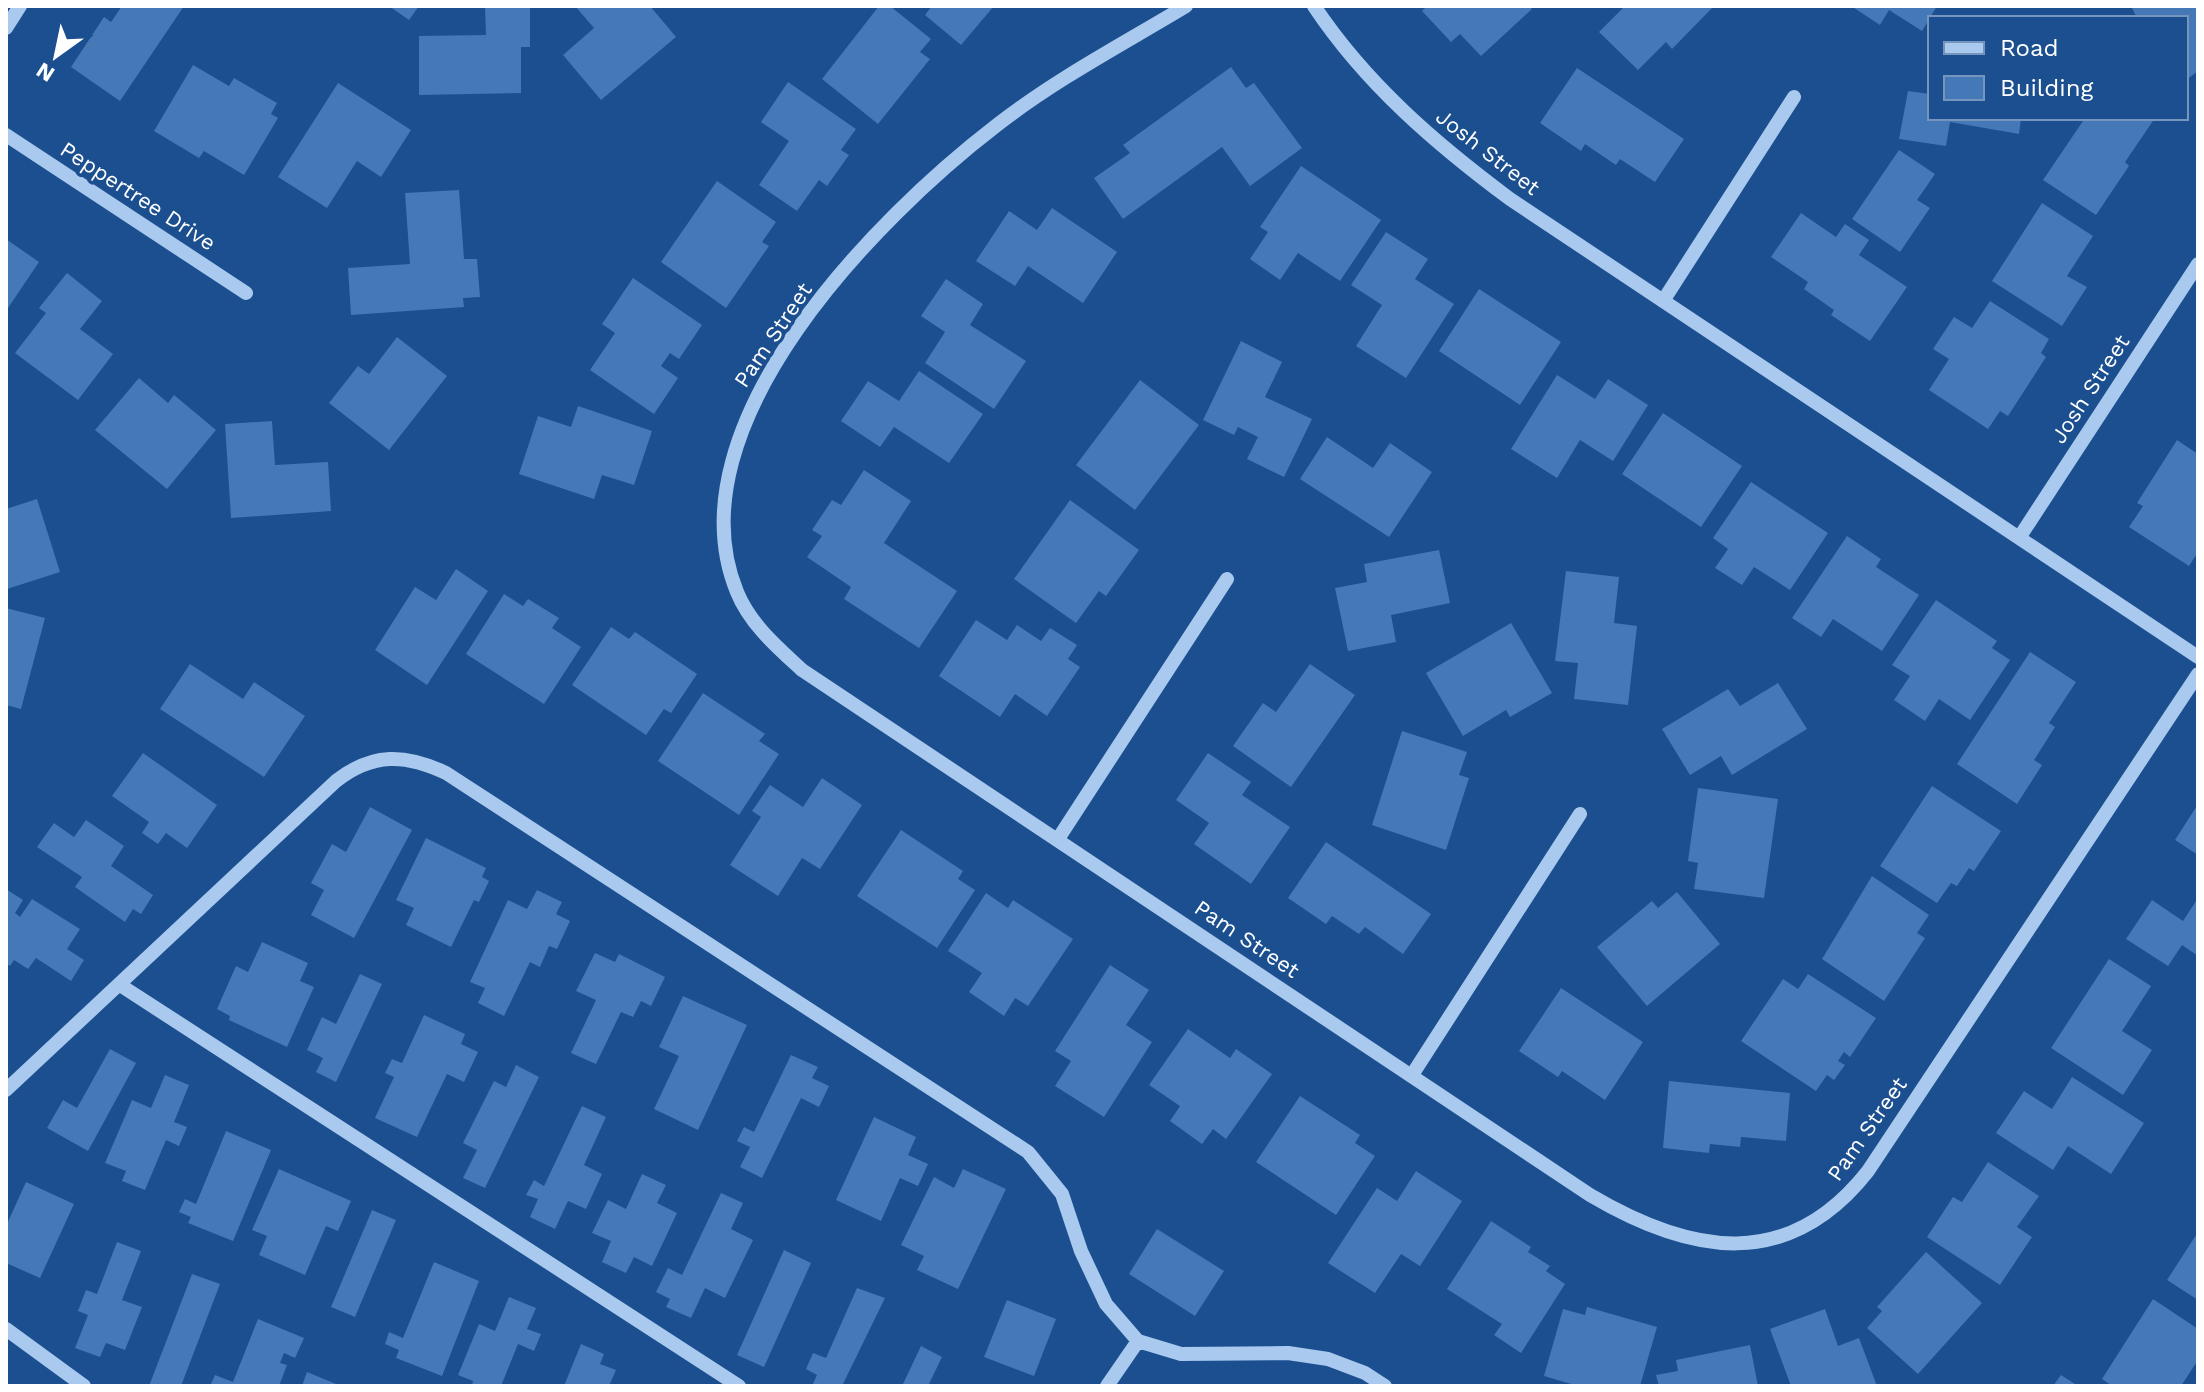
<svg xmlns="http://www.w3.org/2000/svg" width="2204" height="1392" font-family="'Work Sans',sans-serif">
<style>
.building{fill:#4478b7}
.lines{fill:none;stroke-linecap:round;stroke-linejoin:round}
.minor{stroke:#a9c9ee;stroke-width:14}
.labels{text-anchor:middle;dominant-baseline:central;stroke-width:7;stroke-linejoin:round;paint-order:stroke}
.street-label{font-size:22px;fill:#fff;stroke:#1b4f8f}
</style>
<rect width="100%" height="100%" fill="#1b4f8f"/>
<path class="building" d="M122 6H184L120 101 71 67 104 17 111 22Z
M389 6H419L409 20Z
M485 6H530V47H521V93L419 95V36L486 35Z
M575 6H650L676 37 601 100 563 55 594 28Z
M879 6H890L931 39 920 52 930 59 878 124 822 79Z
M932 6H994L961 45 925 15Z
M1427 6H1529L1532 9 1481 56 1460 34 1451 42 1422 11Z
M1625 6H1714L1672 49 1666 42 1638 70 1599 32Z
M1851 6H1937L1922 31 1889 10 1880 25Z
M2131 6H2198V71L2186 80V18H2137Z
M193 65 229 86 234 78 277 103 271 114 278 118 244 175 204 151 199 158 154 131Z
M1231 67 1246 88 1254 83 1302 148 1250 186 1222 147 1123 219 1094 178 1130 153 1123 145Z
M1577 68 1684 139 1655 182 1620 159 1616 165 1585 144 1581 151 1540 123Z
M788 82 856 129 841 150 849 155 827 186 819 180 797 211 759 185 789 141 761 122Z
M338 83 411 130 381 177 357 161 327 208 278 177Z
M1908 91 1930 94V118H2021L2019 134 1950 122 1946 146 1899 139Z
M2085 118H2155L2125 162 2129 166 2096 215 2043 180Z
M1899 150 1935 174 1917 200 1930 208 1900 252 1852 219Z
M1301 166 1381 220 1340 281 1298 253 1280 280 1250 259 1268 232 1260 227Z
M717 181 776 222 762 242 769 246 726 308 661 262Z
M459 190 464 259H477L480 297 463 298 464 307 351 315 348 268 410 264 405 193Z
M2042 203 2093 236 2067 276 2087 287 2062 326 1992 281Z
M1052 208 1117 252 1083 303 1028 266 1015 286 976 261 1009 211 1037 230Z
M1801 213 1836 237 1845 224 1869 240 1859 255 1907 287 1870 341 1831 315 1834 310 1804 289 1808 282 1771 257Z
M1386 232 1428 259 1415 279 1454 304 1406 378 1356 346 1382 305 1351 285Z
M6 239 39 262 6 311Z
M67 273 102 301 80 329 113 354 78 400 15 353 46 313 39 308Z
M633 278 702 325 679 359 670 353 661 366 678 378 654 414 590 370 615 333 602 324Z
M946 279 983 304 970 325 1026 361 994 409 925 363 945 332 921 316Z
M1479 289 1561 342 1520 405 1439 351Z
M1990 301 2049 339 2041 353 2046 357 2008 416 2000 411 1988 429 1929 390 1949 359 1933 349 1954 317 1972 328Z
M397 337 447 376 389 450 329 403 358 366 369 374Z
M1241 341 1282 362 1265 397 1312 419 1284 477 1247 459 1258 437 1238 427 1234 435 1203 420Z
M919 371 983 414 949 463 894 427 880 447 841 421 868 381 899 401Z
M1557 375 1595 399 1608 379 1648 405 1613 461 1580 440 1557 478 1511 449Z
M139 378 168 403 174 395 216 430 167 489 95 430Z
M1140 380 1199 425 1135 510 1076 465Z
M578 406 652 431 634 485 602 475 594 499 519 474 538 416 571 427Z
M1663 413 1742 466 1701 527 1622 474Z
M272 421 275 465 328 462 331 511 231 518 225 424Z
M1327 437 1373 468 1390 443 1432 472 1389 537 1300 479Z
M2177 440 2198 454V552L2189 566 2129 527 2143 506 2137 503Z
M864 470 911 501 884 543 957 591 919 648 844 599 851 587 807 557 822 536 812 530 832 500 841 505Z
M1751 482 1828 533 1790 590 1754 567 1742 585 1715 568 1728 549 1713 538Z
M37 499 60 572 7 589 6 509Z
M1070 500 1139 550 1106 596 1099 591 1076 623 1014 579Z
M1847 536 1881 559 1876 567 1919 595 1882 651 1833 619 1821 637 1792 618Z
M1439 550 1450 603 1391 615 1396 642 1348 651 1335 588 1367 582 1364 564Z
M456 569 488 591 427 685 375 650 415 587 436 600Z
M1566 571 1619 577 1614 623 1637 626 1628 705 1574 699 1578 663 1555 661Z
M504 594 523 606 528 599 559 618 552 628 581 647 544 704 466 654Z
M1936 600 1997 641 1992 648 2010 660 1970 720 1939 699 1925 721 1894 700 1910 676 1892 665Z
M6 608 45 618 21 709 6 705Z
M976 620 1007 640 1017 625 1041 641 1050 628 1077 645 1068 659 1080 667 1047 716 1015 694 1000 717 939 676Z
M1511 623 1552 693 1510 717 1506 710 1463 736 1426 673Z
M611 627 629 639 635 632 697 674 671 713 664 709 646 735 572 685Z
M2030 652 2076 682 2049 723 2055 727 2034 760 2042 765 2017 804 1957 764Z
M190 664 243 699 254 682 305 716 264 777 160 709Z
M1310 664 1355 695 1291 787 1233 746 1263 703 1276 712Z
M1778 683 1807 729 1732 775 1721 756 1690 775 1662 729 1728 689 1740 706Z
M703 693 765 734 759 741 779 754 739 815 658 761Z
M1402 731 1467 752 1459 775 1469 778 1446 850 1372 825Z
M143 753 217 805 187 848 166 833 158 844 142 833 149 822 112 796Z
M1208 753 1251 782 1242 795 1290 827 1251 884 1194 844 1209 823 1176 800Z
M822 778 862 805 820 869 802 858 778 896 730 865 761 817 752 811 770 785 803 807Z
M1932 786 2001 831 1974 871 1969 868 1957 886 1951 883 1937 903 1880 866Z
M1698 788 1778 799 1764 898 1694 889 1698 863 1688 861Z
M2198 804V855L2175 840Z
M370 807 412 830 354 938 311 915 324 890 311 883 332 844 346 852Z
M86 820 124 846 111 866 153 895 141 914 133 909 125 922 75 887 82 877 37 847 54 823 74 837Z
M901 830 963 871 958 879 975 890 937 948 857 896Z
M426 838 486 868 482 877 489 881 479 902 474 900 451 947 406 925 414 908 396 900Z
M1326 842 1431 914 1403 954 1365 927 1359 934 1332 916 1326 924 1288 898Z
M1872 876 1929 915 1917 933 1925 938 1884 1001 1822 959Z
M6 889 23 900 15 913 20 917 32 899 80 929 67 949 84 960 71 981 36 958 28 969 14 960 10 966 6 963Z
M537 890 562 902 556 914 570 921 557 949 549 946 540 967 530 962 504 1016 478 1003 485 988 470 982 508 900 527 909Z
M1677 892 1720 944 1647 1006 1597 947 1652 901 1658 908Z
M986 893 1008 908 1013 900 1073 939 1028 1006 1015 998 1004 1016 969 992 982 973 948 951Z
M2198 898V956L2182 945 2168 966 2126 939 2152 900 2183 921Z
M262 942 308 963 300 981 314 987 287 1047 229 1020 230 1016 217 1009 236 966 248 972Z
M595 953 615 962 619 954 665 977 651 1006 641 1001 633 1017 621 1012 596 1064 571 1053 596 1000 576 991Z
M2109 959 2151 986 2122 1031 2152 1050 2123 1095 2051 1048Z
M1110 965 1149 990 1126 1025 1152 1042 1104 1117 1055 1086 1071 1061 1055 1051Z
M360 974 382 984 336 1082 316 1072 323 1058 307 1050 322 1017 336 1024Z
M1808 974 1876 1018 1850 1057 1844 1052 1838 1061 1845 1065 1834 1080 1827 1075 1816 1091 1741 1041 1783 979 1798 989Z
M1561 988 1643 1042 1605 1100 1562 1071 1558 1077 1519 1051Z
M683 996 747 1025 698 1130 654 1109 679 1056 659 1047Z
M424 1015 465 1034 461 1044 478 1052 464 1082 447 1074 417 1137 375 1118 394 1077 385 1073 392 1059 402 1063Z
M1188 1029 1230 1058 1236 1049 1272 1074 1226 1139 1213 1129 1202 1144 1170 1121 1180 1106 1149 1085Z
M110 1049 136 1063 88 1151 47 1128 63 1100 77 1108Z
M791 1055 818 1067 812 1078 829 1086 819 1107 801 1098 762 1178 740 1167 750 1147 737 1141 744 1127 754 1132Z
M516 1065 539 1077 485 1188 463 1178 477 1150 463 1143 494 1081 506 1087Z
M165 1075 189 1085 174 1122 187 1127 179 1146 166 1140 145 1190 122 1181 126 1171 105 1163 132 1100 151 1108Z
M2072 1077 2144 1123 2111 1174 2068 1146 2053 1170 1996 1133 2024 1091 2052 1109Z
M1669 1081 1790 1093 1786 1141 1741 1137 1740 1147 1710 1144 1709 1153 1663 1148Z
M1300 1096 1360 1135 1355 1143 1375 1156 1336 1215 1256 1162Z
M582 1106 606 1117 584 1165 602 1174 586 1209 568 1201 555 1229 530 1217 538 1199 526 1195 534 1180 544 1186Z
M874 1117 916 1137 908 1155 928 1164 918 1186 900 1178 881 1221 836 1200Z
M226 1131 271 1150 233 1241 188 1223 191 1217 179 1212 185 1199 196 1204Z
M1988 1162 2039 1196 2017 1227 2032 1237 2000 1285 1927 1237 1953 1197 1962 1202Z
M279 1169 351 1201 338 1231 326 1226 305 1275 259 1255 267 1236 252 1230Z
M963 1169 1006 1189 958 1289 917 1270 924 1256 901 1245 934 1177 954 1188Z
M1416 1171 1462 1201 1420 1266 1401 1254 1375 1293 1328 1263 1377 1188 1397 1201Z
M642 1174 666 1185 657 1203 677 1213 652 1266 634 1257 626 1273 602 1262 611 1241 592 1233 608 1200 626 1209Z
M26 1182 74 1204 40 1278 6 1263V1226Z
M721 1193 743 1203 731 1229 753 1240 725 1298 705 1288 691 1318 666 1307 670 1299 656 1292 668 1268 682 1275Z
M372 1210 396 1220 355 1317 331 1307Z
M1491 1221 1531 1247 1528 1252 1550 1266 1546 1271 1565 1284 1521 1353 1494 1335 1502 1324 1447 1289Z
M1157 1229 1224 1271 1195 1316 1129 1274Z
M2198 1232V1300L2167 1280Z
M117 1242 141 1251 122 1300 142 1307 125 1350 106 1343 100 1357 75 1348 88 1315 78 1311 86 1290 97 1294Z
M784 1250 811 1263 764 1367 737 1355Z
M1926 1252 1982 1303 1918 1374 1867 1328 1882 1311 1877 1307Z
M434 1262 479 1281 442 1376 396 1358 399 1350 385 1344 389 1332 403 1338Z
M192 1274 220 1284 181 1386H149Z
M857 1288 885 1298 842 1386H812L817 1375 806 1369 813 1353 826 1358Z
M509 1297 536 1308 527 1329 541 1334 534 1351 518 1344 501 1386H472L473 1381 458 1375 479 1324 495 1331Z
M2153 1299 2198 1329V1360L2181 1386H2112L2102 1379Z
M1007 1300 1056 1319 1034 1376 984 1357Z
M1587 1307 1657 1327 1640 1386H1578L1544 1376 1563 1309 1585 1315Z
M1825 1309 1838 1346 1859 1338 1877 1386H1791L1770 1329Z
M258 1319 304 1338 295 1358 284 1353 280 1363 287 1365 279 1386H210L215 1375 233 1382Z
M581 1344 604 1354 600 1364 616 1370 609 1386H564Z
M1750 1345 1758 1386H1659L1656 1375 1678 1371 1676 1360Z
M921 1346 942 1357 928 1386H902Z
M307 1372 341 1386H302Z
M2061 1375 2078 1386H2053Z"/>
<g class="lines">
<path class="minor" d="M1186 6C1123 44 1056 79 997 125 877 217 669 426 737 592 750 624 777 647 802 670L1590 1195C1690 1254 1788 1273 1868 1171L2198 674
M1314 6C1366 84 1436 144 1510 199L2198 657
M6 28 20 6
M6 135 246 293
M1663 301 1794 97
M2019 538 2198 264
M1058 839 1227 579
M120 985 739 1386
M1412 1075 1580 814
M6 1090 336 781C373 752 406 754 446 773L1028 1152 1062 1194 1081 1251 1106 1304 1138 1341 1181 1354 1288 1353 1328 1359 1365 1373 1385 1386
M6 1329 84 1386
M1107 1386 1138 1341"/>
</g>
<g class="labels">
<g class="street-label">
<text transform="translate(1488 152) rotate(38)">Josh Street</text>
<text transform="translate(138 196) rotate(33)">Peppertree Drive</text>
<text transform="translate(773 335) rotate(-56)">Pam Street</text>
<text transform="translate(2090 389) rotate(-57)">Josh Street</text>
<text transform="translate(1247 939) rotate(34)">Pam Street</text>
<text transform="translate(1867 1129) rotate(-55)">Pam Street</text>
</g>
</g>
<rect width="2204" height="1392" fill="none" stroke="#ffffff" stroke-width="16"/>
<rect x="1928" y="16" width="260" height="104" fill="#1b4f8f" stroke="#7695bc" stroke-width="2"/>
<rect x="1944" y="42" width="40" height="12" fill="#a9c9ee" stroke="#7695bc" stroke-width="2"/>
<text x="2000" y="56" font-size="24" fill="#ffffff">Road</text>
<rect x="1944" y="76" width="40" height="24" fill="#4478b7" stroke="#7695bc" stroke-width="2"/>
<text x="2000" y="96" font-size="24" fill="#ffffff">Building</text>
<g transform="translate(56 56) rotate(213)" stroke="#1b4f8f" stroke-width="6" paint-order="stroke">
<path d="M0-6L14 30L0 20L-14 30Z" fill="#ffffff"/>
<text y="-12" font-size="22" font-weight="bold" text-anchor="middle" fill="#ffffff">N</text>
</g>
</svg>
